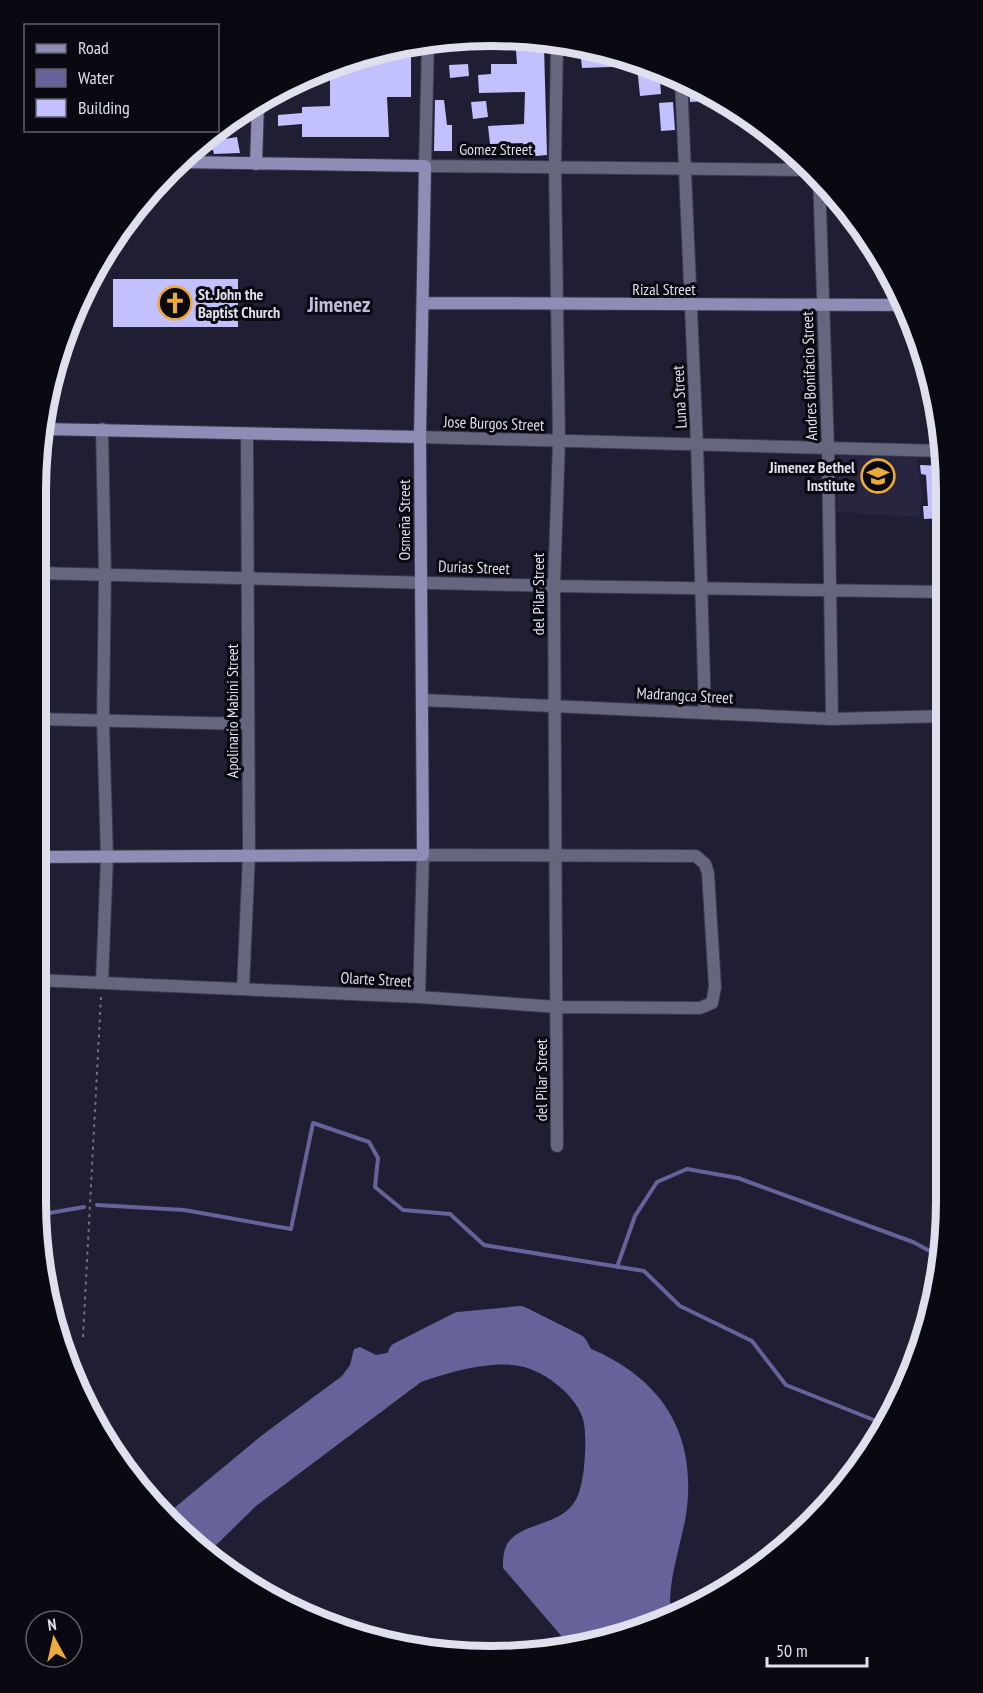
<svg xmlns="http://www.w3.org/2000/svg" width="983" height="1693" font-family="'PT Sans Narrow',sans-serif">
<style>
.built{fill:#272540}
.water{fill:#67629a}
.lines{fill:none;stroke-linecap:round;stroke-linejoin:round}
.stream{stroke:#67629a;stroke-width:4}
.river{stroke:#67629a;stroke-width:24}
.building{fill:#c3c0fe}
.street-casing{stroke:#3a394c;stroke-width:14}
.secondary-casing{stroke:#3a394c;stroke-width:14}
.path{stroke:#737283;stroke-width:2;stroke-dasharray:3 4.5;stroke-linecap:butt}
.street{stroke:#67667f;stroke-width:12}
.secondary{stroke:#8f8db5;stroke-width:12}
.labels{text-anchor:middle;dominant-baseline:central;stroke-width:6;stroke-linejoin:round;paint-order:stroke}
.street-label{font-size:16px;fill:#dfdfed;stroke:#0a0912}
.poi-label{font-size:16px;font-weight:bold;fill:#dfdfed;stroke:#0a0912;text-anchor:start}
.district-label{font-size:22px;font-weight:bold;fill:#bfbed9;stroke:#0a0912}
.rim{fill:none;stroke:#dfdfed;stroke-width:8}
</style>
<rect width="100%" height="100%" fill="#1f1e32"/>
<path class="built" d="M839 456 917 457 922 495 919 517 836 512Z"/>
<path class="water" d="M464 1326C470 1327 476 1330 482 1329 493 1327 505 1324 518 1326 532 1327 547 1334 561 1338 648 1364 700 1420 686 1515 682 1541 663 1596 673 1618L665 1622 569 1645 503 1568C503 1558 503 1546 512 1538 532 1520 571 1525 580 1489 585 1474 588 1431 582 1416 574 1395 547 1373 524 1367 494 1359 450 1372 421 1382L256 1506 209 1552 167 1514 261 1436 342 1376 350 1365 354 1349 360 1347 376 1355 387 1353 421 1339 446 1338Z"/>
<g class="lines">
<path class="stream" d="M97 1205 184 1210 291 1229 313 1123 369 1142 378 1158 375 1187 403 1210 450 1214 484 1245 644 1271 680 1306 752 1341 786 1385 874 1420 882 1431
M38 1215 84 1207
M617 1267 635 1216 657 1182 687 1169 738 1178 913 1242 941 1257"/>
<path class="river" d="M400 1354 459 1324 520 1318 576 1346 583 1360"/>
</g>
<path class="building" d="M411 44V97H387L389 137H302V124L278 126V115L302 113V107L330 106V67Z
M544 46 547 155 524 157 523 143 490 144 488 126 524 124 525 92 479 93 478 75 491 74V64H517L516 50Z
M593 49 659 68 661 94 640 96 637 66 582 68 580 50Z
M468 64 469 76 450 78 449 65Z
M689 83 702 90 721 100 690 102Z
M435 100H444L447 125H452V151H434Z
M486 101 488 117 473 119 471 102Z
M673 102 675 130 661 131 659 103Z
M223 126 225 139 237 137 240 153 214 154 213 150 192 151Z
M113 279H238V327H113Z
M920 465 946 466V518L924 519 923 506H928L926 475 921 474Z"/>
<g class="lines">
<defs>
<path id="street" d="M428 42 425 166 814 170
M557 42 555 165 559 442 554 586 557 1146
M681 79 697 445 705 713
M819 176 828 448 832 719
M102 429 105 574 103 721 107 857 102 982
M420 437 944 451
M37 573 554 586 946 592
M423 700 832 719 946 716
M37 719 248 724
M36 980 419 997 558 1007 700 1008 712 1003 715 987 708 873 705 864 696 856 423 855 419 997
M243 989 249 855 247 434"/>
<path id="secondary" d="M256 164 258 102
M424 303 905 305
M43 429 420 437
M36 857 423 855 420 437 425 166 178 162"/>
</defs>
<use href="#street" class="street-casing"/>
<use href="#secondary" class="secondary-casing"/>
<path class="path" d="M83 1337 101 996"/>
<use href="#street" class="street"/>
<use href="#secondary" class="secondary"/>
</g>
<defs>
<symbol id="church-ring" viewBox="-11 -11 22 22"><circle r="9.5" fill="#0a0912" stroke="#ebaa39" stroke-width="1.5"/><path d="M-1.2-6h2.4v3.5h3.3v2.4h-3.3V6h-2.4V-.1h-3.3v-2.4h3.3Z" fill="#ebaa39"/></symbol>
<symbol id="school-ring" viewBox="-11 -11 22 22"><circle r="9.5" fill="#0a0912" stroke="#ebaa39" stroke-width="1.5"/><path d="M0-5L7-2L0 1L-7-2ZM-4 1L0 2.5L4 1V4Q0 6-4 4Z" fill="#ebaa39"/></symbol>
</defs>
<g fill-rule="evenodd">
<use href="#church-ring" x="156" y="284" width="38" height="38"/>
<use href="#school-ring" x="859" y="457" width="38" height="38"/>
</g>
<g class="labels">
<g class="street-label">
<text x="496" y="149">Gomez Street</text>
<text x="664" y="289">Rizal Street</text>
<text transform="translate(809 376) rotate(-92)">Andres Bonifacio Street</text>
<text transform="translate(679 397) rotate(-93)">Luna Street</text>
<text transform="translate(494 423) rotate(2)">Jose Burgos Street</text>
<text transform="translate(404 520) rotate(-90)">Osmeña Street</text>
<text transform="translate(474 567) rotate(2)">Durias Street</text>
<text transform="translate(538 594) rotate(-90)">del Pilar Street</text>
<text transform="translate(685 695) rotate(3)">Madrangca Street</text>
<text transform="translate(232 711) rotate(-90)">Apolinario Mabini Street</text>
<text transform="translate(376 979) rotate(3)">Olarte Street</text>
<text transform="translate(541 1080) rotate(-90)">del Pilar Street</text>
</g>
<g class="poi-label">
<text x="198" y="294">St. John the<tspan x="198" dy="18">Baptist Church</tspan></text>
<text x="855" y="467" text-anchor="end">Jimenez Bethel<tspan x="855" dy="18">Institute</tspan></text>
</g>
<g class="district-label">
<text x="339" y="304">Jimenez</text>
</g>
</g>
<path d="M0 0H983V1693H0ZM491 46H491A445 445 0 0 1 936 491V1201A445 445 0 0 1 491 1646H491A445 445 0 0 1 46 1201V491A445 445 0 0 1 491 46Z" fill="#0a0912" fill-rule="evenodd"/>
<path class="rim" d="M491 46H491A445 445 0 0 1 936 491V1201A445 445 0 0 1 491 1646H491A445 445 0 0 1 46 1201V491A445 445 0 0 1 491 46Z"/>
<rect x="24" y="24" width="195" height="108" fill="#0a0912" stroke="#5f5f6a" stroke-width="1.5"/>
<rect x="36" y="44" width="30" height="9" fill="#8f8db5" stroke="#5f5f6a" stroke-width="1.5"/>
<text x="78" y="54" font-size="18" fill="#dfdfed">Road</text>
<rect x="36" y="69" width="30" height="18" fill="#67629a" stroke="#5f5f6a" stroke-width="1.5"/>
<text x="78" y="84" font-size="18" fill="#dfdfed">Water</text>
<rect x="36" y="99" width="30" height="18" fill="#c3c0fe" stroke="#5f5f6a" stroke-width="1.5"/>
<text x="78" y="114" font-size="18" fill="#dfdfed">Building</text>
<g transform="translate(54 1639) rotate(352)"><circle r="28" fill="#0a0912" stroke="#5f5f6a" stroke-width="1.5"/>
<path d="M0-4.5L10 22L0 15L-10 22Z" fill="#ebaa39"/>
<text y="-9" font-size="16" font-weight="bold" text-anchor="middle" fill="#dfdfed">N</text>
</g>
<path d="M767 1657v9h100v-9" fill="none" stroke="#dfdfed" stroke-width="3"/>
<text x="776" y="1657" font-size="18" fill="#dfdfed" stroke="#0a0912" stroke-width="4.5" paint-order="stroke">50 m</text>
</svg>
